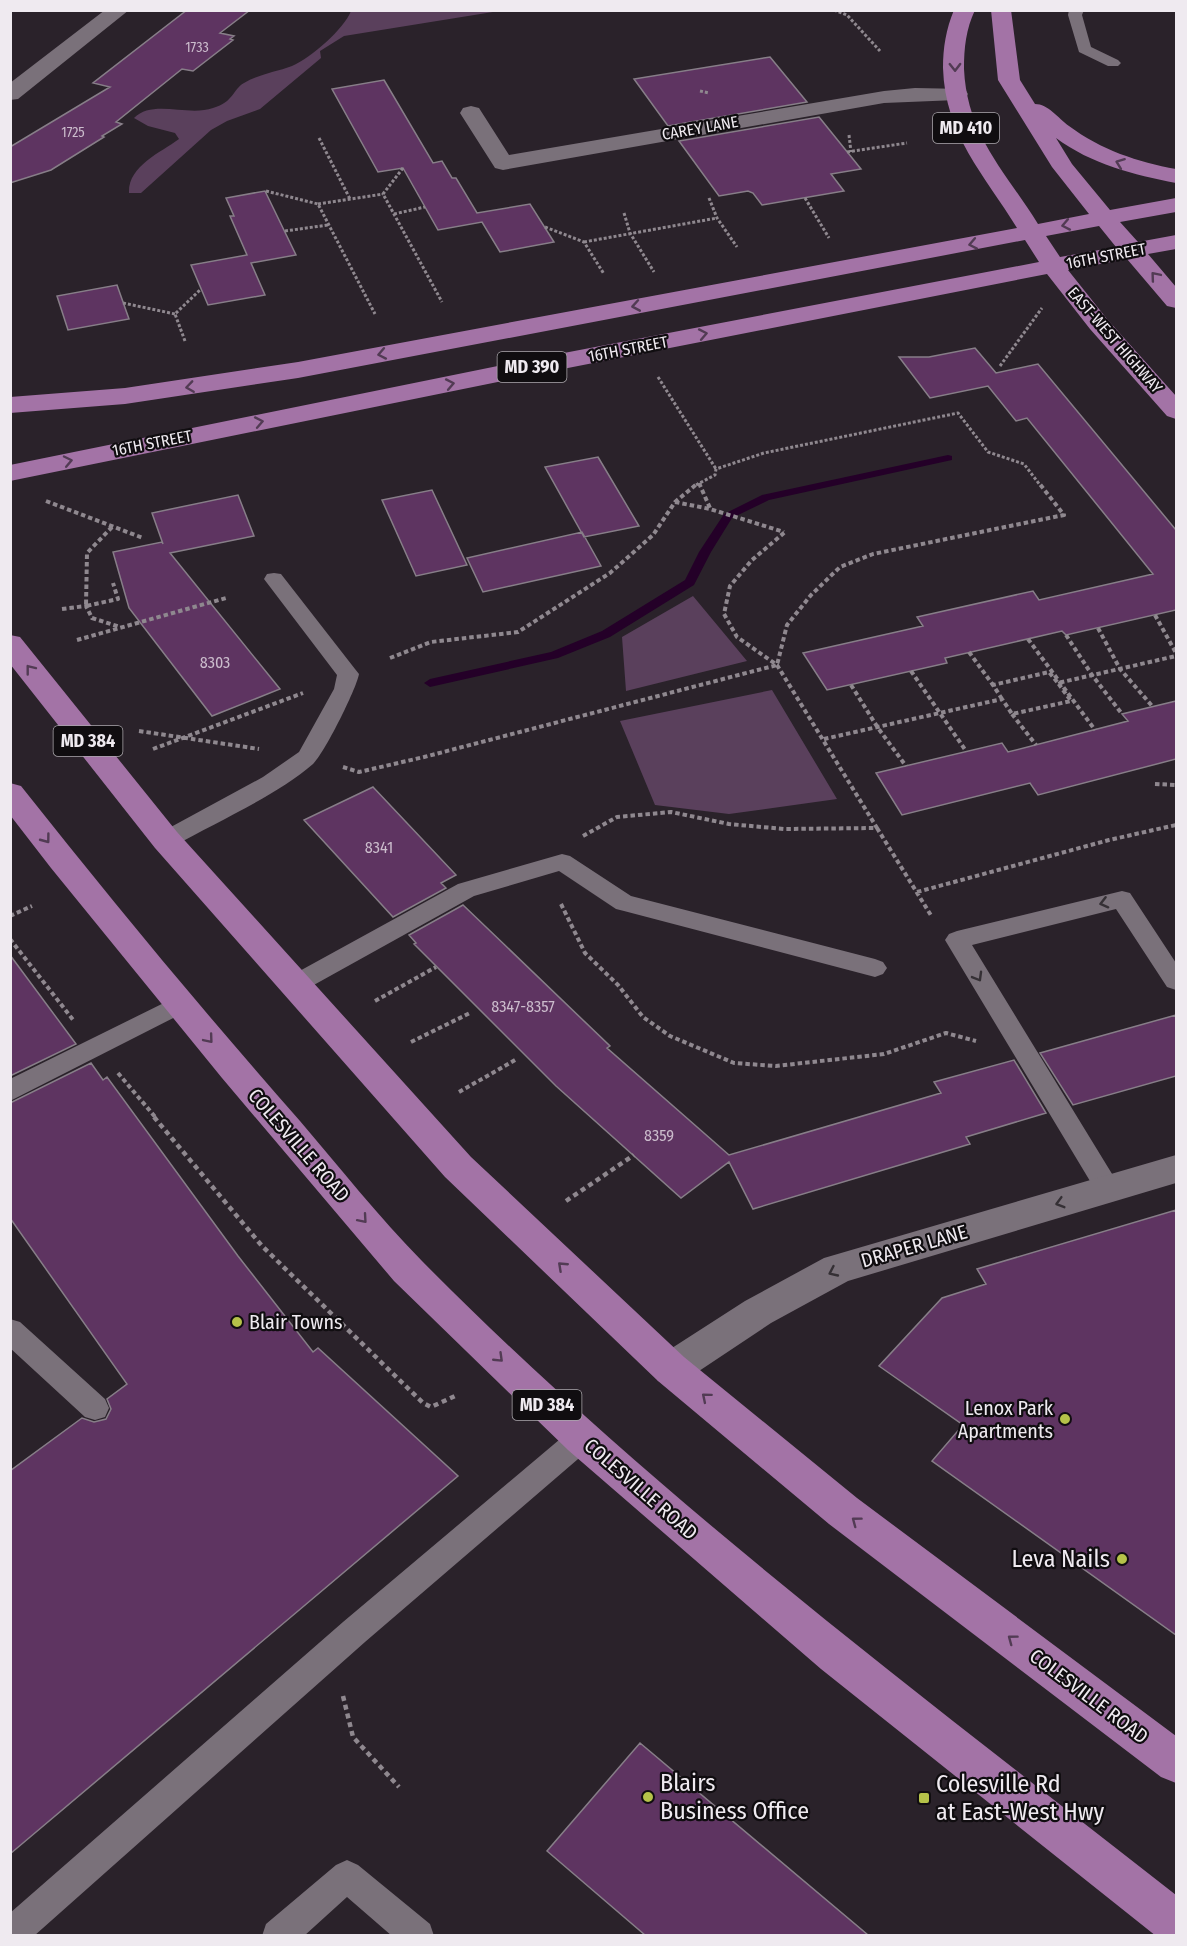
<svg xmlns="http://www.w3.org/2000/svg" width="1187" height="1946" font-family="'Fira Sans Condensed',sans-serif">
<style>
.green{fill:#5a405c}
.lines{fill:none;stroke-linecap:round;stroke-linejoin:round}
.stream{fill:#240028;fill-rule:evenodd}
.building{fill:#5e3461;stroke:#877e88;stroke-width:1.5}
.path-far2{stroke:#8f888f;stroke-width:3;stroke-dasharray:3 2;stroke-linecap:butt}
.path-far1{stroke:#8f888f;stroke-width:4;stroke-dasharray:4.5 3;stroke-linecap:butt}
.path{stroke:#8f888f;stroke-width:4.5;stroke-dasharray:5 4;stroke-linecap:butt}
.lane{fill:#7a717a;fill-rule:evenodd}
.street{fill:#7a717a;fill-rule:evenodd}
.primary{fill:#a373a6;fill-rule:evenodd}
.oneway{stroke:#523b54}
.oneway2{stroke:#353035}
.poi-dot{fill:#b5c249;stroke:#100d10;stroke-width:2}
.labels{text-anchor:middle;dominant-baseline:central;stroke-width:4.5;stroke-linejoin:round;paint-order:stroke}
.far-number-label{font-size:14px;fill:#cbbccc}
.far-street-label{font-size:16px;fill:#efeaf0;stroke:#100d10}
.number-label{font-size:16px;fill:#cbbccc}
.shield{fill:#100d10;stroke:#aca8ad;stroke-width:1.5}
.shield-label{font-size:18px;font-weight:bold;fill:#efeaf0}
.street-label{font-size:20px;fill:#efeaf0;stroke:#100d10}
.poi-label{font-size:20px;fill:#efeaf0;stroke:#100d10;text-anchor:start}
.near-poi-label{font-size:24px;fill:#efeaf0;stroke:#100d10;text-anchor:start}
</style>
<rect width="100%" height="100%" fill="#2a222a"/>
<path class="green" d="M351 11H499L344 36 320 51 321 58 260 109 227 121 211 130 141 193H129C128 166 160 153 179 139L175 133 148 126 134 118C153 99 188 117 213 108 234 102 232 90 244 83 259 74 276 72 292 66 311 58 344 29 351 11Z
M693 596 747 661 626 691 622 637Z
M772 690 837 799 729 814 655 805 620 721Z"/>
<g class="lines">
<path class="stream" d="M948 455 952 456V460L769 500 732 518 711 552 694 585 610 637 558 658 430 687 424 683 430 679 551 652 602 631 685 580 699 552 724 514 762 495Z"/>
</g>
<path class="building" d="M187 10H250L220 33 234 36 230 39 233 40 193 71 182 69 116 122 122 124 102 136 104 137 51 170 10 183V147L110 87 93 83Z
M770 57 807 102 668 126 634 79Z
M384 80 433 163 442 161 452 178H456L477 213 530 204 554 242 500 252 482 222 438 230 403 168 378 172 332 89Z
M819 117 861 169 831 174 844 191 762 205 753 193 748 191 719 196 679 141Z
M265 191 296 255 251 263 265 295 208 305 191 265 247 255 230 216H234L226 198Z
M117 285 129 319 68 330 57 296Z
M975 348 996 373 1038 364 1176 530V610L1066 635 1062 631 945 658 947 663 827 690 803 653 923 626 917 617 1033 591 1039 600 1153 574 1027 418 1016 421 988 386 930 398 899 357H929Z
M598 457 639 526 584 537 545 467Z
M432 490 467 565 416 576 382 500Z
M238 495 254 536 170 553 280 689 212 716 129 608 113 552 162 542 163 544 152 513Z
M582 532 601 566 483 592 467 558Z
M1176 701V759L1038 795 1030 783 902 815 876 773 1002 743 1008 752 1128 721 1122 714Z
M373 787 456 875 441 883 446 888 393 917 304 820Z
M463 905 610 1046 607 1048 729 1155 941 1093 934 1082 1014 1060 1046 1113 966 1137 970 1144 753 1209 729 1162 681 1198 556 1086 414 944 416 943 409 935Z
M10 955 76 1044 10 1076Z
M1176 1015V1076L1073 1105 1040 1053Z
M91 1063 103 1080 107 1077 238 1256 313 1352 318 1348 458 1476 10 1854V1471L82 1418 94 1422 106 1419 111 1409 107 1399 127 1384 10 1218V1103Z
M1176 1210V1635L932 1461 963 1425 879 1366 942 1298 986 1284 977 1269Z
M640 1743 868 1935H645L547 1851Z"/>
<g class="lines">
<path class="path-far2" d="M834 10 847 15 880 51
M700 91 709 93
M849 135 851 152
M319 138 350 199
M847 152 907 143
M403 168 383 194 442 302
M266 191 318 204 375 314
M709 198 717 218 737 247
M805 198 829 238
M318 204 383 194
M624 213 630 233 654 272
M394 214 425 207
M545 227 584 242 604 274
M285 231 328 225
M584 242 717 218
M123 303 175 314
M185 341 175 314 201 289
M1000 366 1042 308
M658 377 716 469
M696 485 715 475 716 469 764 453 958 413 988 452 1024 464 1040 485"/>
<path class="path-far1" d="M699 483 710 508
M46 501 143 538
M675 502 710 509 784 532
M112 527 87 553 86 606 118 599 113 583
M62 609 86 606 92 618 120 627
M1155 615 1176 653
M1098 628 1120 669 1153 707
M1066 635 1092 675 1122 714
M1028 639 1095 730
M77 640 226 598
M969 652 993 685
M390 658 431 642 518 632 610 573 653 535 675 502 698 483
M911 671 966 751
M851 685 878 728 906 766
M1002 699 993 685 1049 672 1058 683
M1012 714 1036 745
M139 731 259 749
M824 739 1002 699 1012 714 1071 701 1058 683 1176 656
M153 749 303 693
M343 767 359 772 424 757 777 665 787 625 811 595 840 567 873 554 1064 515 1039 483
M1155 784 1176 785
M877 828 932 917
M583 836 617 817 671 812 729 824 784 829 877 828 777 665 737 637 724 614 730 586 752 560 785 532
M917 892 1109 840 1176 825
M561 904 585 953 618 985 643 1017 670 1036 734 1063 776 1066 884 1054 946 1033 976 1041
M10 916 32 906
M10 939 74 1021
M375 1001 436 967
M411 1042 470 1013
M118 1073 156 1118
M459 1092 517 1059"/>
<path class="path" d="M154 1117 262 1246 423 1403 431 1407 455 1396
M566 1201 634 1155
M343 1696 353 1737 399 1787"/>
<path class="lane" d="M1069 10H1084L1082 15 1091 47 1118 60 1121 63 1118 66H1108L1079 52 1068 15Z
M274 573 281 574 355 669 359 674C356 690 324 754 313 764 276 796 218 821 174 846L166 848 158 846 155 840 158 834 263 777 299 752 334 689 337 675 264 579 267 574Z
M562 854 570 856 631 896 875 959 883 962 887 968 883 974 875 977 624 911 616 909 559 871 474 896 303 991 294 994 285 991 282 985 285 979 458 884Z
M1122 891 1130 893 1176 963V990L1167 987 1116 909 972 945 1117 1182 1121 1189 1117 1196 1108 1199 1099 1196 945 940 949 934 957 931Z
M180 995 189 998 192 1004 189 1010 10 1101V1079Z
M10 1319 20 1322 105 1399 109 1408 105 1417 95 1420 85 1417 10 1348Z
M582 1426 592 1429 596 1438 592 1447 365 1642 34 1936H10V1913L343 1622 572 1429Z
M347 1860 358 1865 430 1924 434 1936H392L347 1897 304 1936H262L266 1924 336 1865Z"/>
<path class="street" d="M105 10H129L18 99 10 100V83Z
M915 88 965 89 968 94 965 99 957 100 884 103 503 170 495 168 460 113 463 108 471 106 479 108 509 155 884 91Z
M1176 1155V1183L848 1281 771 1323 684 1381 671 1385 658 1381 652 1369 658 1357 745 1301 824 1258Z"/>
<path class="primary" d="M954 10H975C966 29 964 48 964 69 967 135 1005 171 1038 224L1089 214 1052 167 998 80 991 10H1011L1020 80 1035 104C1048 104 1058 118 1069 126 1101 150 1138 162 1176 169V183C1134 175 1091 164 1056 138L1072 164 1110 210 1176 198V212L1120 222 1138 242 1176 235V249L1148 254 1176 287V308L1167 306 1127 259 1068 270 1107 319 1176 396V419L1167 416 1090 329 1047 274 522 377 10 481V465L522 361 1039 262 1025 240 298 378 125 404 10 413V397L125 388 298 362 1017 228C984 174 945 135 943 68 943 48 946 29 954 10ZM1099 226 1116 247 1060 257 1046 236Z
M10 635 20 637 177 832 471 1157 684 1357 857 1498 1176 1736V1783L1161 1777 829 1524 658 1381 445 1177 155 848 10 664Z
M10 783 21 786C111 900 204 1012 300 1121 340 1168 379 1217 422 1261 653 1495 918 1693 1176 1895V1936H1156L821 1669 568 1450 394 1281 222 1078 51 868 10 815Z"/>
</g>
<defs><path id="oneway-chevron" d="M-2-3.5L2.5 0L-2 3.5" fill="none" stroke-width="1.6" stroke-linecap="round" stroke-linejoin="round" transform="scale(1.5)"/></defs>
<g class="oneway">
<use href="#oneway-chevron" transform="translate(955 67) rotate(89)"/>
<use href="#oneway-chevron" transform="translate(1120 163) rotate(-159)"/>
<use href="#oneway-chevron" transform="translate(1066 225) rotate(169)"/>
<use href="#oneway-chevron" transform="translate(973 244) rotate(169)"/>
<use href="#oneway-chevron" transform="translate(1155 276) rotate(-130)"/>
<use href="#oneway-chevron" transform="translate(636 306) rotate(170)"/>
<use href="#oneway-chevron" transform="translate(703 334) rotate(-11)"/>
<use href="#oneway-chevron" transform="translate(382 354) rotate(169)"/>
<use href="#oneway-chevron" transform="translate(450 384) rotate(-11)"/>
<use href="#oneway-chevron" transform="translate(190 387) rotate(172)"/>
<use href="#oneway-chevron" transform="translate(259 422) rotate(-11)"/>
<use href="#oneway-chevron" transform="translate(68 461) rotate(-12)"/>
<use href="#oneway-chevron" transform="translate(30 669) rotate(-128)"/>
<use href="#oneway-chevron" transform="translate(46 839) rotate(53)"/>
<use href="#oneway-chevron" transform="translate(209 1039) rotate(50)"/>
<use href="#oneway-chevron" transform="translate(363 1219) rotate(49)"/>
<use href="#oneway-chevron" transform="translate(562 1266) rotate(-137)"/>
<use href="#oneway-chevron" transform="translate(499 1358) rotate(44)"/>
<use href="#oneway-chevron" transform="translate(706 1397) rotate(-140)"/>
<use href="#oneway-chevron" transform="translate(856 1521) rotate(-143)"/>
<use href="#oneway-chevron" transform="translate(1012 1639) rotate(-143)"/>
</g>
<g class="oneway2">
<use href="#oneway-chevron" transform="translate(1104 903) rotate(166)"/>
<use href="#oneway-chevron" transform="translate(978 977) rotate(60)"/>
<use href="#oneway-chevron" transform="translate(1060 1203) rotate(164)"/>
<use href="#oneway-chevron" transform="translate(833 1272) rotate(155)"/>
</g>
<g class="poi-dot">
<circle cx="237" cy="1322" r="6"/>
<circle cx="1065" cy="1419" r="6"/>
<circle cx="1122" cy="1559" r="6"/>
<circle cx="648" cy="1797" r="6"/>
<rect x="918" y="1792" width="12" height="12" rx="3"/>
</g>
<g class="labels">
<g class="far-number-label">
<text x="197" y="47">1733</text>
<text x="73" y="132">1725</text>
</g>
<g class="far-street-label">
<text transform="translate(700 128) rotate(-10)">CAREY LANE</text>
<text transform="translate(1106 256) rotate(-11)">16TH STREET</text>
<text transform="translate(1115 340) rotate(49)">EAST-WEST HIGHWAY</text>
<text transform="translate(628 349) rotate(-11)">16TH STREET</text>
<text transform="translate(152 443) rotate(-11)">16TH STREET</text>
</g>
<g class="number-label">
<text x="215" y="662">8303</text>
<text x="379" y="847">8341</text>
<text x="523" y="1006">8347-8357</text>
<text x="659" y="1135">8359</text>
</g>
<g class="shield">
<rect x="933" y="113" width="66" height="30" rx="4.5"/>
<rect x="497.5" y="352" width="69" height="30" rx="4.5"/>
<rect x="53.5" y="726" width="69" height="30" rx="4.5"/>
<rect x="512.5" y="1390" width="69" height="30" rx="4.5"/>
</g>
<g class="shield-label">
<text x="966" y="128">MD 410</text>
<text x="532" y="367">MD 390</text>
<text x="88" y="741">MD 384</text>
<text x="547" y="1405">MD 384</text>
</g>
<g class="street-label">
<text transform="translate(299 1145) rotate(49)">COLESVILLE ROAD</text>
<text transform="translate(914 1246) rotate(-16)">DRAPER LANE</text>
<text transform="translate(641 1489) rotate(41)">COLESVILLE ROAD</text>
<text transform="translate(1089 1696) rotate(37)">COLESVILLE ROAD</text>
</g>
<g class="poi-label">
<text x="249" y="1322">Blair Towns</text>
<text x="1053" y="1408" text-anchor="end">Lenox Park<tspan x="1053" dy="23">Apartments</tspan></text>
</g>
<g class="near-poi-label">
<text x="1110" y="1559" text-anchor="end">Leva Nails</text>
<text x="660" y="1783">Blairs<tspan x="660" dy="28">Business Office</tspan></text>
<text x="936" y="1784">Colesville Rd<tspan x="936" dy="28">at East-West Hwy</tspan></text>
</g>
</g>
<rect width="1187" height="1946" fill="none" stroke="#efeaf0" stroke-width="24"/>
</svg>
